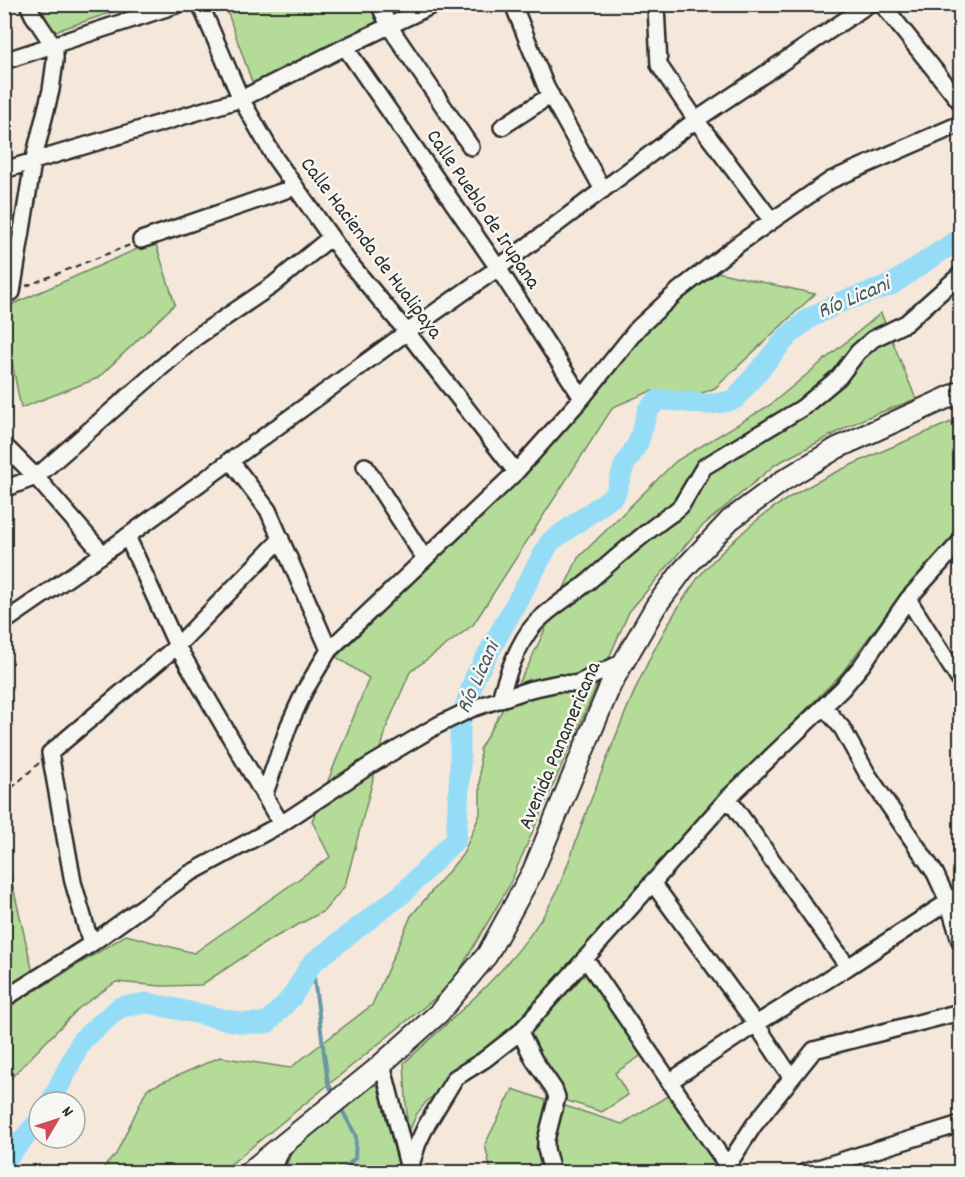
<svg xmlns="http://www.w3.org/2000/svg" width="965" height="1177" font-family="Dekko,sans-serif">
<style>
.green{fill:#b4dc98;stroke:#708462;stroke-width:1.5}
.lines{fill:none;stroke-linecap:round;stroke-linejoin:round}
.stream{stroke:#6b96a5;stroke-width:4}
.river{stroke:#95ddf7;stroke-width:21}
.minor-casing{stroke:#2b2b2b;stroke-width:20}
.major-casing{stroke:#2b2b2b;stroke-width:24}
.path{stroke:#2b2b2b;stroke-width:2;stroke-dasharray:6 4.5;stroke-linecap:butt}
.minor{stroke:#f6f6f2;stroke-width:15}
.major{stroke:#f6f6f2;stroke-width:20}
.labels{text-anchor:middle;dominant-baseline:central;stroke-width:5;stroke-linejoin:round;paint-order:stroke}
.street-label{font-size:21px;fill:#2b2b2b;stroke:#f6f6f2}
.water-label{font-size:22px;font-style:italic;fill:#46585e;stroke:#f6f6f2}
</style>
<rect width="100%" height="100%" fill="#f5e8db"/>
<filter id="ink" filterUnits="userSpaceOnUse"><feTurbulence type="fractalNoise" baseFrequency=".0167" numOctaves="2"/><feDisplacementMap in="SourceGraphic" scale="12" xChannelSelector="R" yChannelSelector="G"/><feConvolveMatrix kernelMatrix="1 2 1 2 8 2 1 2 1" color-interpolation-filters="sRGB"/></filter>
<g filter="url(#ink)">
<path class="green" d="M40 5H133L53 32Z
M225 5H371L379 22 253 85Z
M155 241 175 304 98 378 21 408 5 327 4 308Z
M717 272 815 294 715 388 697 395 651 391 613 407 473 625 410 672 387 726 345 886 324 911 268 941 201 985 162 986 116 982 79 1008 5 1084 4 848 37 990 126 935 194 953 330 857 312 821 369 678 336 657 527 472 644 334 685 295Z
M881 313 916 399 863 419 776 464 700 528 629 612 508 888 451 985 221 1172H99L116 1154 147 1089 220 1057 290 1068 372 1005 411 916 463 854 480 814V748L528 666 578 558 676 461 770 405Z
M951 422 960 436V530L897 600 842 673 688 830 556 983 505 1033 426 1102 416 1115 408 1135 404 1063C458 1013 518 964 553 899 566 874 577 837 587 810 617 733 645 653 693 585 705 567 724 550 740 535 792 484 884 451 951 422Z
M588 971 642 1055 615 1073 628 1095 602 1112 564 1100 560 1088 529 1034Z
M377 1082 400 1172H284L292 1151Z
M513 1089 548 1101 536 1147 543 1172H491L485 1144Z
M669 1095 722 1172H560L553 1147 562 1105 622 1124Z"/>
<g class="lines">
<path class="stream" d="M312 963 328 1083 332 1091
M341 1172 355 1158 356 1136 342 1110"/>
<path class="river" d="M51 1102 82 1040 120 1007 148 1003 242 1023H267L291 998 312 963 402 894 456 839 460 771V723L475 677 550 542 615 495 624 466 638 443 648 410 658 400C688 399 705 410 735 399L788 336 808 319 838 303 891 285 960 238
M4 1161 39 1121"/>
<defs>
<path id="minor" d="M200 4 241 99 275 158 347 260 407 332 516 472
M379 4 389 26 471 147
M513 4 546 87 603 190
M659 4 656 6 659 65 696 120 772 221
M882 4 960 102
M345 47 498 268 582 398
M4 61 179 4
M502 127 551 95
M4 170 241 99 345 47 435 4
M141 240 295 187
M4 295 12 292 33 162 51 90 55 61V48L33 15 28 4
M4 445 36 477 103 554
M230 460 268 510 329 650
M365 466 425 559
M4 489 36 477 195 338 273 285 331 237
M127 536 177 646 281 824
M908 599 960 681
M4 622 103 554 407 332 498 268 696 120 869 4
M500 700C505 679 519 641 534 625 549 608 570 597 588 582 616 558 643 533 674 512L681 506 704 467 802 408 839 377 858 352 873 339 906 323 960 275
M824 707 842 728 868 775 935 873 948 901 960 941
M264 796 289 725 305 690 329 650 516 472 582 398 638 328 678 291 737 245 831 180 960 124
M728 798 848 967
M652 882 756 1024 791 1077
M91 944 73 882 50 753 177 646 281 539
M585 958 731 1171
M4 999 91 944 187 875 281 824 369 766 438 725 471 709 531 689 559 683 576 684 625 661
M520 1032 534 1060 554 1089 557 1097 546 1140V1149L552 1172
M382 1064 409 1169
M669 1082 756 1024 848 967 960 894
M728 1165 754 1125 814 1050 960 1012
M409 1171 418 1143 426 1126 455 1078 484 1060 520 1032 728 798 842 689 862 665 908 599 960 542
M272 1172 284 1144
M805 1172 960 1124"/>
<path id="major" d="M249 1172 375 1070 439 1013 487 955 533 871 611 684 656 606 683 570 730 520 784 480 837 448 960 392"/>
</defs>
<use href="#minor" class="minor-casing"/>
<use href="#major" class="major-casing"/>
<path class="path" d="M26 286 130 245
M4 795 39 763"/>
<use href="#minor" class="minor"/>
<use href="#major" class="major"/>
</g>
</g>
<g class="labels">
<g class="street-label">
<text transform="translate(482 210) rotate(56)">Calle Pueblo de Irupana</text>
<text transform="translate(370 249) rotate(53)">Calle Hacienda de Hualipaya</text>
<text transform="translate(561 746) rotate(-67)">Avenida Panamericana</text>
</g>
<g class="water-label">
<text transform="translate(854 299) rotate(-23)">Río Licani</text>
<text transform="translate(479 678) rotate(-66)">Río Licani</text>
</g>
</g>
<rect width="965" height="1177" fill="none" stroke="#f6f6f2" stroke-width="24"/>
<rect x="12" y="12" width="941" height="1153" fill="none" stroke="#2b2b2b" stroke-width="2" filter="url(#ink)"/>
<g transform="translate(57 1120) rotate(51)"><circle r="28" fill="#f6f6f2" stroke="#a5a5a2" stroke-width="1.5"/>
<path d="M0-4.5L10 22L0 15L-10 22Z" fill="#d1495b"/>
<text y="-9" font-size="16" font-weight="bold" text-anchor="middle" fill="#2b2b2b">N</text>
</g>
</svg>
